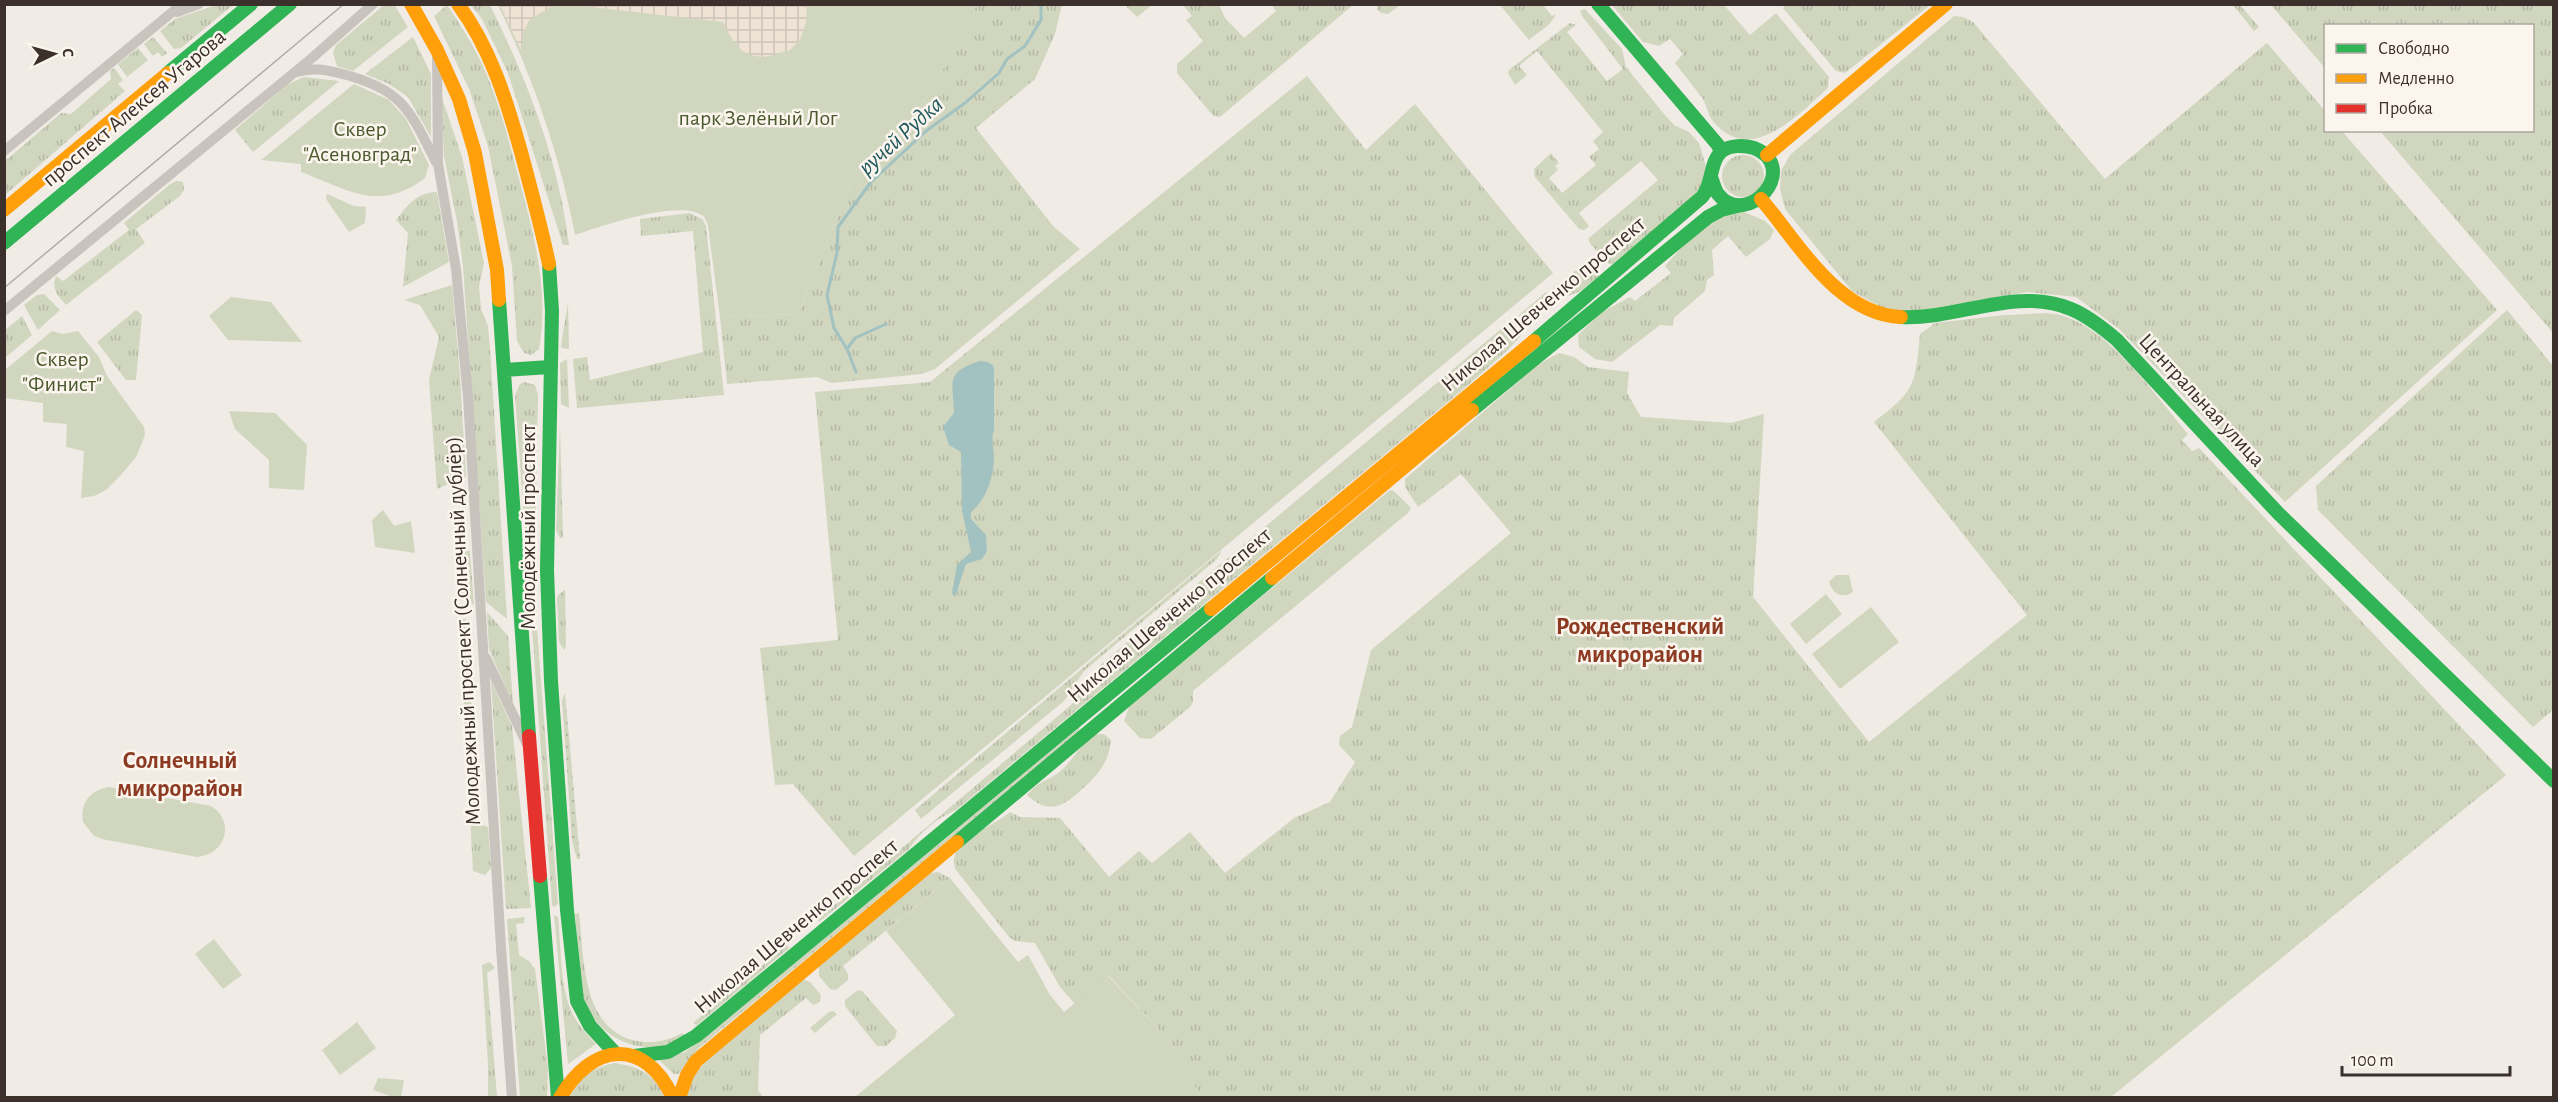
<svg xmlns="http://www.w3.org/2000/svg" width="2558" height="1102" font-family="'Alegreya Sans',sans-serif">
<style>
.grass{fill:url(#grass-tufts)}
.park{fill:#d1d6bf}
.garden{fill:url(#garden-dots)}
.plaza{fill:url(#plaza-grid)}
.water{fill:#a1c2c1}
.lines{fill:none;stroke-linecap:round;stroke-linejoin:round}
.stream{stroke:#a1c2c1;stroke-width:3}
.street{stroke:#c9c3be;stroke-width:10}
.fast{stroke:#30b455;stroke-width:14}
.slow{stroke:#ff9f0a;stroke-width:14}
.jam{stroke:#e5322d;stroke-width:14}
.tram{stroke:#b1aca8;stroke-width:1.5}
.labels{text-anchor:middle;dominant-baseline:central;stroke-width:5;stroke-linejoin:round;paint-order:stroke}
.street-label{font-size:22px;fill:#3b302b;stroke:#fbf5ee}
.park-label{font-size:22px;fill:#4a5a2e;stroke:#fbf5ee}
.water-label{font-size:24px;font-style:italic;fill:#1f5a5e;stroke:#fbf5ee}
.neighbourhood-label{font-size:24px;font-weight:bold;fill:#8c3b22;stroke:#fbf5ee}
</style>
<defs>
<pattern id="grass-tufts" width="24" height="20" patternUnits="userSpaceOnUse" patternTransform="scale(1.5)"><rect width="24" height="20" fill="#d1d6bf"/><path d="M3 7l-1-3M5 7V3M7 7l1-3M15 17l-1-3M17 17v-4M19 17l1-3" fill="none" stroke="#b4b8a4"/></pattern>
<pattern id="garden-dots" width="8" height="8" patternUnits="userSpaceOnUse" patternTransform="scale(1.5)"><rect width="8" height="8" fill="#d1d6bf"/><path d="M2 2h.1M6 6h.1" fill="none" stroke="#b4b8a4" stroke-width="1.8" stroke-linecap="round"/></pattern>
<pattern id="plaza-grid" width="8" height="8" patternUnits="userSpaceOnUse" patternTransform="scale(1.5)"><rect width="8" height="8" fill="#eee3d5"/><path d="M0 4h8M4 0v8" fill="none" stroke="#cdc3b7"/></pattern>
</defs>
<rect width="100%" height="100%" fill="#f0ebe5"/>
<path class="grass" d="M1787 4H1930V5L1845 73 1836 71 1783 8Z
M216 5H233L181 48 174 49 160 31 175 19Z
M384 5 395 6 408 27 353 71 337 66 333 53 336 45Z
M447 5C460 24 472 43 482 64 497 97 507 133 516 168 532 227 550 288 539 349L531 355 524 353 517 341 512 266 488 146 470 91 434 16Z
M471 5H490C527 80 559 161 569 245H563L508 73 482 19Z
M976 5H1062L1055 34 1035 79 976 128 1053 226 1080 249 935 369 922 374 832 383 817 377 727 384 720 317 798 314 850 186 917 114 973 17Z
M1125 5H1152L1137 17Z
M1183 5H1219L1225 18 1244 38 1276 11 1272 5H1353L1220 117 1214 116 1210 112 1177 73V64L1203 41 1186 20 1192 16Z
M1377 5V4L1400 5 1388 14 1381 13 1377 9Z
M1500 5H1543L1552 16 1556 14C1551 26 1538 32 1529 40Z
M1612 5H1724L1750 35 1776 13 1829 77 1828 88C1799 114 1750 168 1712 120 1708 114 1707 106 1703 99 1694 87 1684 75 1675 63L1683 54 1670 39 1659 46 1643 42Z
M2233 5H2240L2259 27 2254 31Z
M2271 5H2553V333L2380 131 2532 130V26H2326L2325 68Z
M1585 9 1622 49 1626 67 1664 114 1674 125 1689 132 1699 143 1707 170 1701 187 1687 203 1612 264 1607 263 1589 242V238L1658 180 1641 161 1579 213 1589 226 1584 230 1579 229 1535 177 1534 169 1551 153 1559 163 1555 166 1558 170 1549 178 1562 193 1596 165 1589 157 1599 149 1593 141 1603 132 1537 51 1519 66 1527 75 1515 85 1508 73 1510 69 1570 23 1576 25 1567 32 1607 81 1623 69 1582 16 1580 11Z
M1954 16 1963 17 1973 22 2105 179 2267 43 2325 111 2326 130 2342 131 2497 310 2285 502 2119 329 2076 297 2028 292 1910 312 1883 308 1852 291 1785 209 1780 189 1781 171 1790 155Z
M153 37 167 53 162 57 158 52 153 56 144 44Z
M413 37 431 74V137L408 97 389 84 365 74Z
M138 48 148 60 127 77 118 64Z
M114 68 123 80 118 84 125 91 5 195V161L61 113 71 114 111 79 110 71Z
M1307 76 1366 150 1415 104 1553 273 854 856 793 784 775 785 760 648 838 640 815 392 930 382Z
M304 77 339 81 253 152 235 130 288 84Z
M441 95 462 157 484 263 479 286 481 309 488 326 490 348 507 619 486 602 463 266 457 221 444 156Z
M1722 176a21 21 0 1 1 42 0a21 21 0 1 1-42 0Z
M176 181 183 182 184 190 180 196 136 229 145 243 66 305C58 296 51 289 56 276L63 281 129 230 124 223 169 185Z
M437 192 449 262 403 287 408 233 396 220C409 204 416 193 437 192Z
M1744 212 1765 221 1774 230 1770 239 1746 257 1728 236 1712 250 1714 275 1707 280 1705 291 1674 318 1673 326 1660 325 1612 362 1595 359 1579 347 1578 335 1602 312 1630 297 1635 301 1671 273 1665 266C1679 250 1705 221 1725 213 1731 212 1739 212 1744 212Z
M689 213 702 219 706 226 724 395 577 408 573 359 587 357 590 380 703 352 693 231 641 236 640 219Z
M1588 261H1593L1599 271V276L1581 291 1565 297 1553 288Z
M452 285 460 376 466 476 437 489 429 380 439 337 420 305 404 300Z
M1546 292 1551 298 1523 321 1519 315Z
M44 294 60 310 38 330 24 305 37 295Z
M568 303 569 349 562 348 561 345Z
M136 310 142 315 136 380H126L97 342Z
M2507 310 2553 366V710L2533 727 2318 510 2316 486Z
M2004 315C2020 315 2046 311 2060 315 2108 327 2157 397 2188 434L2182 440 2192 451 2199 448 2506 775 2111 1097H1201L1168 1039 1109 976 1075 1004 1060 987 1035 943 1015 941 1009 937 956 870C943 842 994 827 1010 812L1020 817 1060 818 1109 877 1139 851 1152 863 1190 832 1225 873 1294 818 1330 802 1355 762 1339 745 1340 736 1352 727 1371 650 1511 533 1461 474 1418 507 1405 487V479L1539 364 1559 353 1574 357 1588 367 1629 372 1627 393 1641 417 1731 423 1764 414 1753 597 1869 742 2027 615 1874 422C1916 390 1915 386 1920 334L1935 323Z
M22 316 32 335 5 358V330Z
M1513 319 1524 332 1509 349 1467 386 956 810C936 819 921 831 909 849L819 922 818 919 1071 705 1099 666Z
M567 359 569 408 561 404 560 363Z
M524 382 535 385 538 395 535 558 537 614 533 616 531 614 515 395 520 384Z
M560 425 563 538H560L556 530Z
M1390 490 1394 491 1411 508 1408 513 1193 691V702L1190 707 1151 739 1140 738 1124 721 1129 707Z
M460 546H466L470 552 474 605 458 594 454 553Z
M1222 550 1217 559 1084 671 1064 701 921 819 915 810Z
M565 590 566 646 564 650 559 642 557 600 558 595Z
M487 612 508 636 513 704 489 649Z
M459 619H466L479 824 488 827 491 868 485 875 473 871Z
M534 626 537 628 558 904 554 907 552 905 532 628Z
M491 681 512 726 531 908 506 909Z
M1080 727 1078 732 699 1048 679 1074H674L659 1060 685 1052 704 1037Z
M1095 734H1104L1111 740C1109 763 1097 776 1080 791 1061 808 1048 814 1027 795 1039 781 1045 782 1058 773 1072 762 1080 745 1095 734Z
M938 872 950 878 843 966 848 974V980L836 990 830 989 819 976V965L931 873Z
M579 913C584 954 581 1023 629 1039 649 1045 665 1042 682 1033L686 1035C679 1039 673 1044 665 1046 630 1053 593 1032 583 996 576 970 578 940 575 914Z
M554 915 558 917C561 945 560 985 571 1010 576 1023 586 1034 596 1044L568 1064Z
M525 917 524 923 516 924 519 955 529 961 535 969 548 1068 547 1097H520L507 919Z
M787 945 789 948 697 1025 693 1023Z
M490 962 495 968 487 973 497 1097H488V1064L482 965Z
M805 980 810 982 821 995 820 1002 813 1005 806 998 760 1035 758 1090 763 1097 687 1098C688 1082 698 1070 708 1058L799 982Z
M858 990 862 991 897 1031 895 1038 886 1046H877L845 1006V1000Z
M833 1011 837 1014 815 1033 810 1028 829 1012Z
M614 1063C637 1066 656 1074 664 1097L569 1098C582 1075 589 1070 614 1063Z"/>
<path class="park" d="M498 5H976L973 17 917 114 850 186 798 314 720 317 708 226C707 223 706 219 704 217 683 197 599 227 575 235 560 155 533 78 498 5Z
M354 84 389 100 406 119 429 165 425 178C379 213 349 190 301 172V164L261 160Z
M327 194 354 206 366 207 365 223 349 232 326 199Z
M231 297 271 302 302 342 228 340 209 316Z
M52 331 63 334 78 331 99 357 107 376 144 427 145 435 136 457 120 476 106 490 94 496 81 498 84 451 66 447 67 424 43 422V403L5 398V370Z
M229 411 275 413 307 445 304 490 269 488V460L235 429Z
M383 510 394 526 411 521 415 553 375 547 372 520Z
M1836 575H1849L1853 592C1841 599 1833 594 1829 582Z
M1826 594 1842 614 1806 644 1790 624Z
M1871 607 1899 642 1840 689 1812 654Z
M109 787 211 806C235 821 227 854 197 857L102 839 94 836 83 822C80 803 90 790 109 787Z
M950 878 1018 962 1028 955 1050 995 1064 1012 1108 976 1168 1039 1201 1097H855L955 1015 886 931Z
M214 939 242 975 223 989 195 954Z
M357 1022 376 1048 340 1075 322 1050Z
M378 1078 404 1080 401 1097H393L373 1090Z"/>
<path class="garden" d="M565 693 580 859H577L572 841 562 700Z"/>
<path class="plaza" d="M500 5H554L529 20 523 34 521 50Z
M572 5H806L807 19 800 40 790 50 765 57 754 56 742 51 730 36 723 22Z"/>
<path class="water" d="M980 361 987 362 993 365 994 371V430C991 439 993 446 994 455 994 476 987 499 971 512V519L986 535 987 551 982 559 966 564 955 597 952 593 957 565 971 552 962 511 961 452 949 445 943 427 954 413C953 381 945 372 980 361Z"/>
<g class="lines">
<path class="stream" d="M847 349 855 338 886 324
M856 372 847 349 834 328 827 295 837 253 838 227 871 182 926 131 965 103 999 73 1007 59 1025 46 1041 20V4"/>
<path class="street" d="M177 12 199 4
M437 54 438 164 456 269 468 397 501 948 512 1098
M297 72C314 67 326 70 343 74 403 90 409 109 436 162
M4 151 182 4
M4 311 312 58 373 4
M486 658 527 744"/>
<path class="fast" d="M1598 4 1718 145 1721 152
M168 73 251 4
M4 243 290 4
M549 264 552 311 547 570 551 681 567 910 577 1001 590 1026 615 1053
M499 300 529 736
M1901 317C1956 320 2017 286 2071 309 2088 316 2103 328 2117 340L2278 513 2554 781
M1534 341 1702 197C1713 185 1709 162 1722 151 1730 145 1744 145 1754 148 1802 167 1747 231 1718 194 1715 190 1713 182 1711 177
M505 370 550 367
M1472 410 1708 217 1721 210 1741 205
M957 842 1272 578
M540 876 558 1098
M634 1056 668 1052 696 1036 1211 609"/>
<path class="slow" d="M411 4 437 50 459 99 475 153 497 270 499 300
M458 4C491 49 506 99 521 152 531 189 541 226 549 264
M1767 155 1946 4
M1761 199C1798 242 1837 314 1901 317
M4 210 168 73
M1272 578 1472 410
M1211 609 1534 341
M560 1098C591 1043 645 1036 673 1098
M679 1098 687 1075 696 1061 957 842"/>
<path class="jam" d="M529 736 540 876"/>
<path class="tram" d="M4 288 344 4"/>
</g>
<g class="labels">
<g class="street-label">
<text transform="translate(134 108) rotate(-40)">проспект Алексея Угарова</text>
<text transform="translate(1543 304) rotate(-40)">Николая Шевченко проспект</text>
<text transform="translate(2202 400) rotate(47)">Центральная улица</text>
<text transform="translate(528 527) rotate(-90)">Молодёжный проспект</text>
<text transform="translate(1169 615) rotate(-40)">Николая Шевченко проспект</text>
<text transform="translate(463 631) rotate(-93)">Молодежный проспект (Солнечный дублёр)</text>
<text transform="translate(796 926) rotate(-40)">Николая Шевченко проспект</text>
</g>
<g class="park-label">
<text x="758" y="118">парк Зелёный Лог</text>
<text x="360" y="129">Сквер<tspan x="360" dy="25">"Асеновград"</tspan></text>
<text x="62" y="359">Сквер<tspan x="62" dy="25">"Финист"</tspan></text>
</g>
<g class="water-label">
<text transform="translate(901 136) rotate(-42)">ручей Рудка</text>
</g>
<g class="neighbourhood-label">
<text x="1640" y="627">Рождественский<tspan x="1640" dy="28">микрорайон</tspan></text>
<text x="180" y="761">Солнечный<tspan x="180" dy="28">микрорайон</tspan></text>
</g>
</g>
<rect width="2558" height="1102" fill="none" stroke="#3b302b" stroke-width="12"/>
<rect x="2324" y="24" width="210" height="108" fill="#fbf5ee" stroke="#aea6a0" stroke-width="1.5"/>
<rect x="2336" y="44" width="30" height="9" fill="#30b455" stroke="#aea6a0" stroke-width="1.5"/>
<text x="2378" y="54" font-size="18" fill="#3b302b">Свободно</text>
<rect x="2336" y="74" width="30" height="9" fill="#ff9f0a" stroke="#aea6a0" stroke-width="1.5"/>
<text x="2378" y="84" font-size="18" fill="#3b302b">Медленно</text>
<rect x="2336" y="104" width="30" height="9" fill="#e5322d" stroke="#aea6a0" stroke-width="1.5"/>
<text x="2378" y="114" font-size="18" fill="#3b302b">Пробка</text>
<g transform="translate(54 54) rotate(85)" stroke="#fbf5ee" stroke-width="4.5" paint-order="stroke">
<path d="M0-4.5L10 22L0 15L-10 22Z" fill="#3b302b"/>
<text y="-9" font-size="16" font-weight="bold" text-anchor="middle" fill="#3b302b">С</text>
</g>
<path d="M2342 1066v9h168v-9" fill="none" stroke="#3b302b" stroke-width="3"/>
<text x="2351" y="1066" font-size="18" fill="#3b302b" stroke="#fbf5ee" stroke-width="4.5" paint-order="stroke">100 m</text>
</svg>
